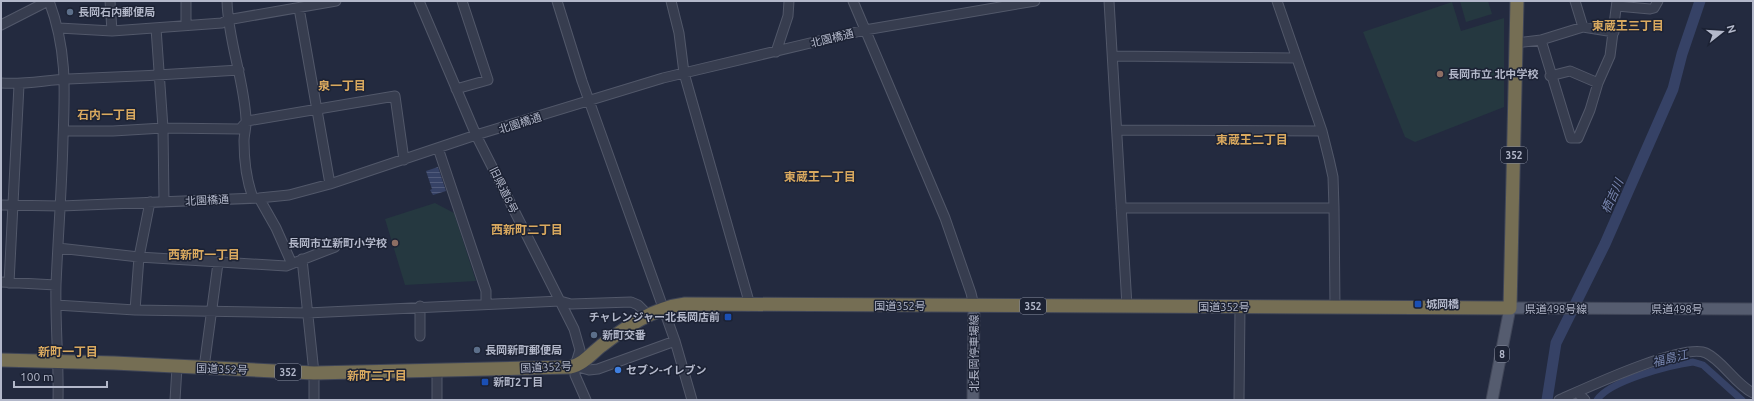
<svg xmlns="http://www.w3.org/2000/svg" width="1754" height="401" font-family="Ubuntu,'Noto Sans JP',sans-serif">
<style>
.pitch{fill:#253840}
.water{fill:url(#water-rules)}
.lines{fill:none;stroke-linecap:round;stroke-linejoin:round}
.canal{stroke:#364266;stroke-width:7}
.river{stroke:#364266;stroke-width:11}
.minor-casing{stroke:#52586a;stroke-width:11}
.major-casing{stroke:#404658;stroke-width:13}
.highway-casing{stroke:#3f4557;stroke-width:15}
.minor{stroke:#373d4f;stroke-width:9}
.major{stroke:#555c6f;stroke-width:11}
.highway{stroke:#756e54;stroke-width:13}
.service-dot{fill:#5c6f8a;stroke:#1c2234;stroke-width:1.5}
.education-dot{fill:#8d6e63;stroke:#1c2234;stroke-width:1.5}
.transit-dot{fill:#1a4fb4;stroke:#1c2234;stroke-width:1.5}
.shop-dot{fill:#3f7fe0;stroke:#1c2234;stroke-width:1.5}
.labels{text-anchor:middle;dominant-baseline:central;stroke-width:3;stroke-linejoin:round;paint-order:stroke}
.shield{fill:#1c2234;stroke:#868b9d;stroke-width:1}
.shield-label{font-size:10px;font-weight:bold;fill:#b3b8ca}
.poi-label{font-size:11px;font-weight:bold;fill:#b3b8ca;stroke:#1c2234;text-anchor:start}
.street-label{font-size:11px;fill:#b3b8ca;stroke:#1c2234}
.neighbourhood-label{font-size:12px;font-weight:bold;fill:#d9a95f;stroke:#1c2234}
.water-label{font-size:12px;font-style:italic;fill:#7a88b2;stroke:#1c2234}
</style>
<defs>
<pattern id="water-rules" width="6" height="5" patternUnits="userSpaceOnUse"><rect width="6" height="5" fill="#364266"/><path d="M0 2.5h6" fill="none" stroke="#515b7b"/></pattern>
</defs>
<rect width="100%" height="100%" fill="#232a3f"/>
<path class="pitch" d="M1460 1H1488L1492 14 1466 22Z
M1452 2 1461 31 1504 18V107L1415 142 1405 137 1363 32Z
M435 203 454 213 476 281 405 285 385 219Z"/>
<path class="water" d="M438 167 446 191 433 195 430 190 432 189 426 171Z"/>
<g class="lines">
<path class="canal" d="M1597 400C1609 381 1670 365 1693 362L1703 365 1742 400"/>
<path class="river" d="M1547 400 1556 343 1605 244 1673 89 1682 54 1700 1"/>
<defs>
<path id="minor" d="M49 1C67 49 65 89 63 139 62 187 58 236 56 285 55 323 59 362 58 400
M110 1 112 31
M227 1C228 41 244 79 246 119 247 126 244 134 244 141 244 161 246 179 253 198
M419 1 476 135 574 329 580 350 575 366V375L586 400
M557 1 582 81 675 341 692 400
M671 1 679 33 684 73 748 298V306
M853 1 945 218 971 293 974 306
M1109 1 1127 306
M1277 1 1322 131 1329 159 1333 177 1334 208 1335 306
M1575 1 1583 27
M1617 6 1650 9 1654 8 1658 1
M299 8 330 184
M1 25 48 1
M186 25V1
M59 28 112 31 222 23 227 20 336 1
M156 28 163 128 164 202
M1541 40 1570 135 1571 138H1578L1590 110 1598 83 1610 56 1617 1
M1516 43 1541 40 1583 27 1614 32
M776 52 788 16 789 1
M1113 56 1296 58
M1550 76 1570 71 1598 83
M1 83C24 85 45 80 68 79 125 77 182 74 239 70
M456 89 488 80 462 1
M1117 130 1322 131
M64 131H113L163 128 240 129 247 121 395 96 404 160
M438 148 486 291V304
M259 198 276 228 292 264
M1 205 61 206 259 198 289 195 330 184 476 135 663 78 865 30 1035 1
M1121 208H1334
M58 248 139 257 286 266 335 247
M302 259 314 373V400
M1 282 56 285
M9 283 19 85
M56 305 135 310 307 313 560 301 571 304 631 302 638 305 648 315
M135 310 139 257 150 202
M420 336V306
M575 366 589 370 598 369 675 341
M204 368 218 263
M1577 392 1585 400
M175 400 177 367
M437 400V370
M1239 400 1240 307
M1559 400C1584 389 1684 342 1706 353 1723 361 1734 383 1753 393"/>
<path id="major" d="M973 400 974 306
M1492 400 1510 308 1753 309"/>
<path id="highway" d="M1 360 114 363 314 373 570 367C582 365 591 354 601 346 626 327 653 308 685 304L1510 308 1517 1"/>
</defs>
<use href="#minor" class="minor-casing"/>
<use href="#major" class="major-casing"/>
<use href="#highway" class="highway-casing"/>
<use href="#minor" class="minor"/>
<use href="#major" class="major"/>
<use href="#highway" class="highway"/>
</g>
<g class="service-dot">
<circle cx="70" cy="12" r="4"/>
<circle cx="594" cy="335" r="4"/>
<circle cx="477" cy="350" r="4"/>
</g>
<g class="education-dot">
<circle cx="1440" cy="74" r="4"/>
<circle cx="395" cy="243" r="4"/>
</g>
<g class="transit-dot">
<rect x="1414" y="300" width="8" height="8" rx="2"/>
<rect x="724" y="313" width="8" height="8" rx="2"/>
<rect x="481" y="378" width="8" height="8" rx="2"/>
</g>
<circle class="shop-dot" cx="618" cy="370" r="4"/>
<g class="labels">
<g class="shield">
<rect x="1501" y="147" width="26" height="16" rx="3"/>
<rect x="1020" y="298" width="26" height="16" rx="3"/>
<rect x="1495" y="346" width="14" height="16" rx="3"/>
<rect x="275" y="364" width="26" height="16" rx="3"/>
</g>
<g class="shield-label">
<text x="1514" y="155">352</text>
<text x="1033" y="306">352</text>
<text x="1502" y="354">8</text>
<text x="288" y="372">352</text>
</g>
<g class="poi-label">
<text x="78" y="12">長岡石内郵便局</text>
<text x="1448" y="74">長岡市立 北中学校</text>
<text x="387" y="243" text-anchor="end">長岡市立新町小学校</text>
<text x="1426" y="304">城岡橋</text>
<text x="720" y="317" text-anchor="end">チャレンジャー北長岡店前</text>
<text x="602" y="335">新町交番</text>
<text x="485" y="350">長岡新町郵便局</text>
<text x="626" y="370">セブン-イレブン</text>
<text x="493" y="382">新町2丁目</text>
</g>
<g class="street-label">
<text transform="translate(832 38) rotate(-14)">北園橋通</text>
<text transform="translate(520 123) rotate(-18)">北園橋通</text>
<text transform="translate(504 190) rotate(64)">旧県道8号</text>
<text transform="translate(207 200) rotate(-3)">北園橋通</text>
<text x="900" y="306">国道352号</text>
<text x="1224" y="307">国道352号</text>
<text x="1556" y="309">県道498号線</text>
<text x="1677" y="309">県道498号</text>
<text transform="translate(974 353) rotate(-90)">北長岡停車場線</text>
<text transform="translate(546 367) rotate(-3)">国道352号</text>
<text transform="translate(222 369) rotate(2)">国道352号</text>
</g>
<g class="neighbourhood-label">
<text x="1628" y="25">東蔵王三丁目</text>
<text x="342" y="85">泉一丁目</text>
<text x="107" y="114">石内一丁目</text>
<text x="1252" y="139">東蔵王二丁目</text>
<text x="820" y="176">東蔵王一丁目</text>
<text x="527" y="229">西新町二丁目</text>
<text x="204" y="254">西新町一丁目</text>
<text x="68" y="351">新町一丁目</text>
<text x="377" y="375">新町二丁目</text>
</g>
<g class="water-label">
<text transform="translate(1612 196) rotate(-66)">栖吉川</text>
<text transform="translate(1670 358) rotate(-14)">福島江</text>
</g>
</g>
<rect width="1754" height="401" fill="none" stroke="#b3b8ca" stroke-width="4"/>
<g transform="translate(1722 32) rotate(73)" stroke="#1c2234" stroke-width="3" paint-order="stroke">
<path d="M0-3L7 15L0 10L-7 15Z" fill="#b3b8ca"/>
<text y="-6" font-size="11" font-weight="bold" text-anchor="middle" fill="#b3b8ca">N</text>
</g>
<path d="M14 381v6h93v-6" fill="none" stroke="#b3b8ca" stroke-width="2"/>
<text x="20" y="381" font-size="12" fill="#b3b8ca" stroke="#1c2234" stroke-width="3" paint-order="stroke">100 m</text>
</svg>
